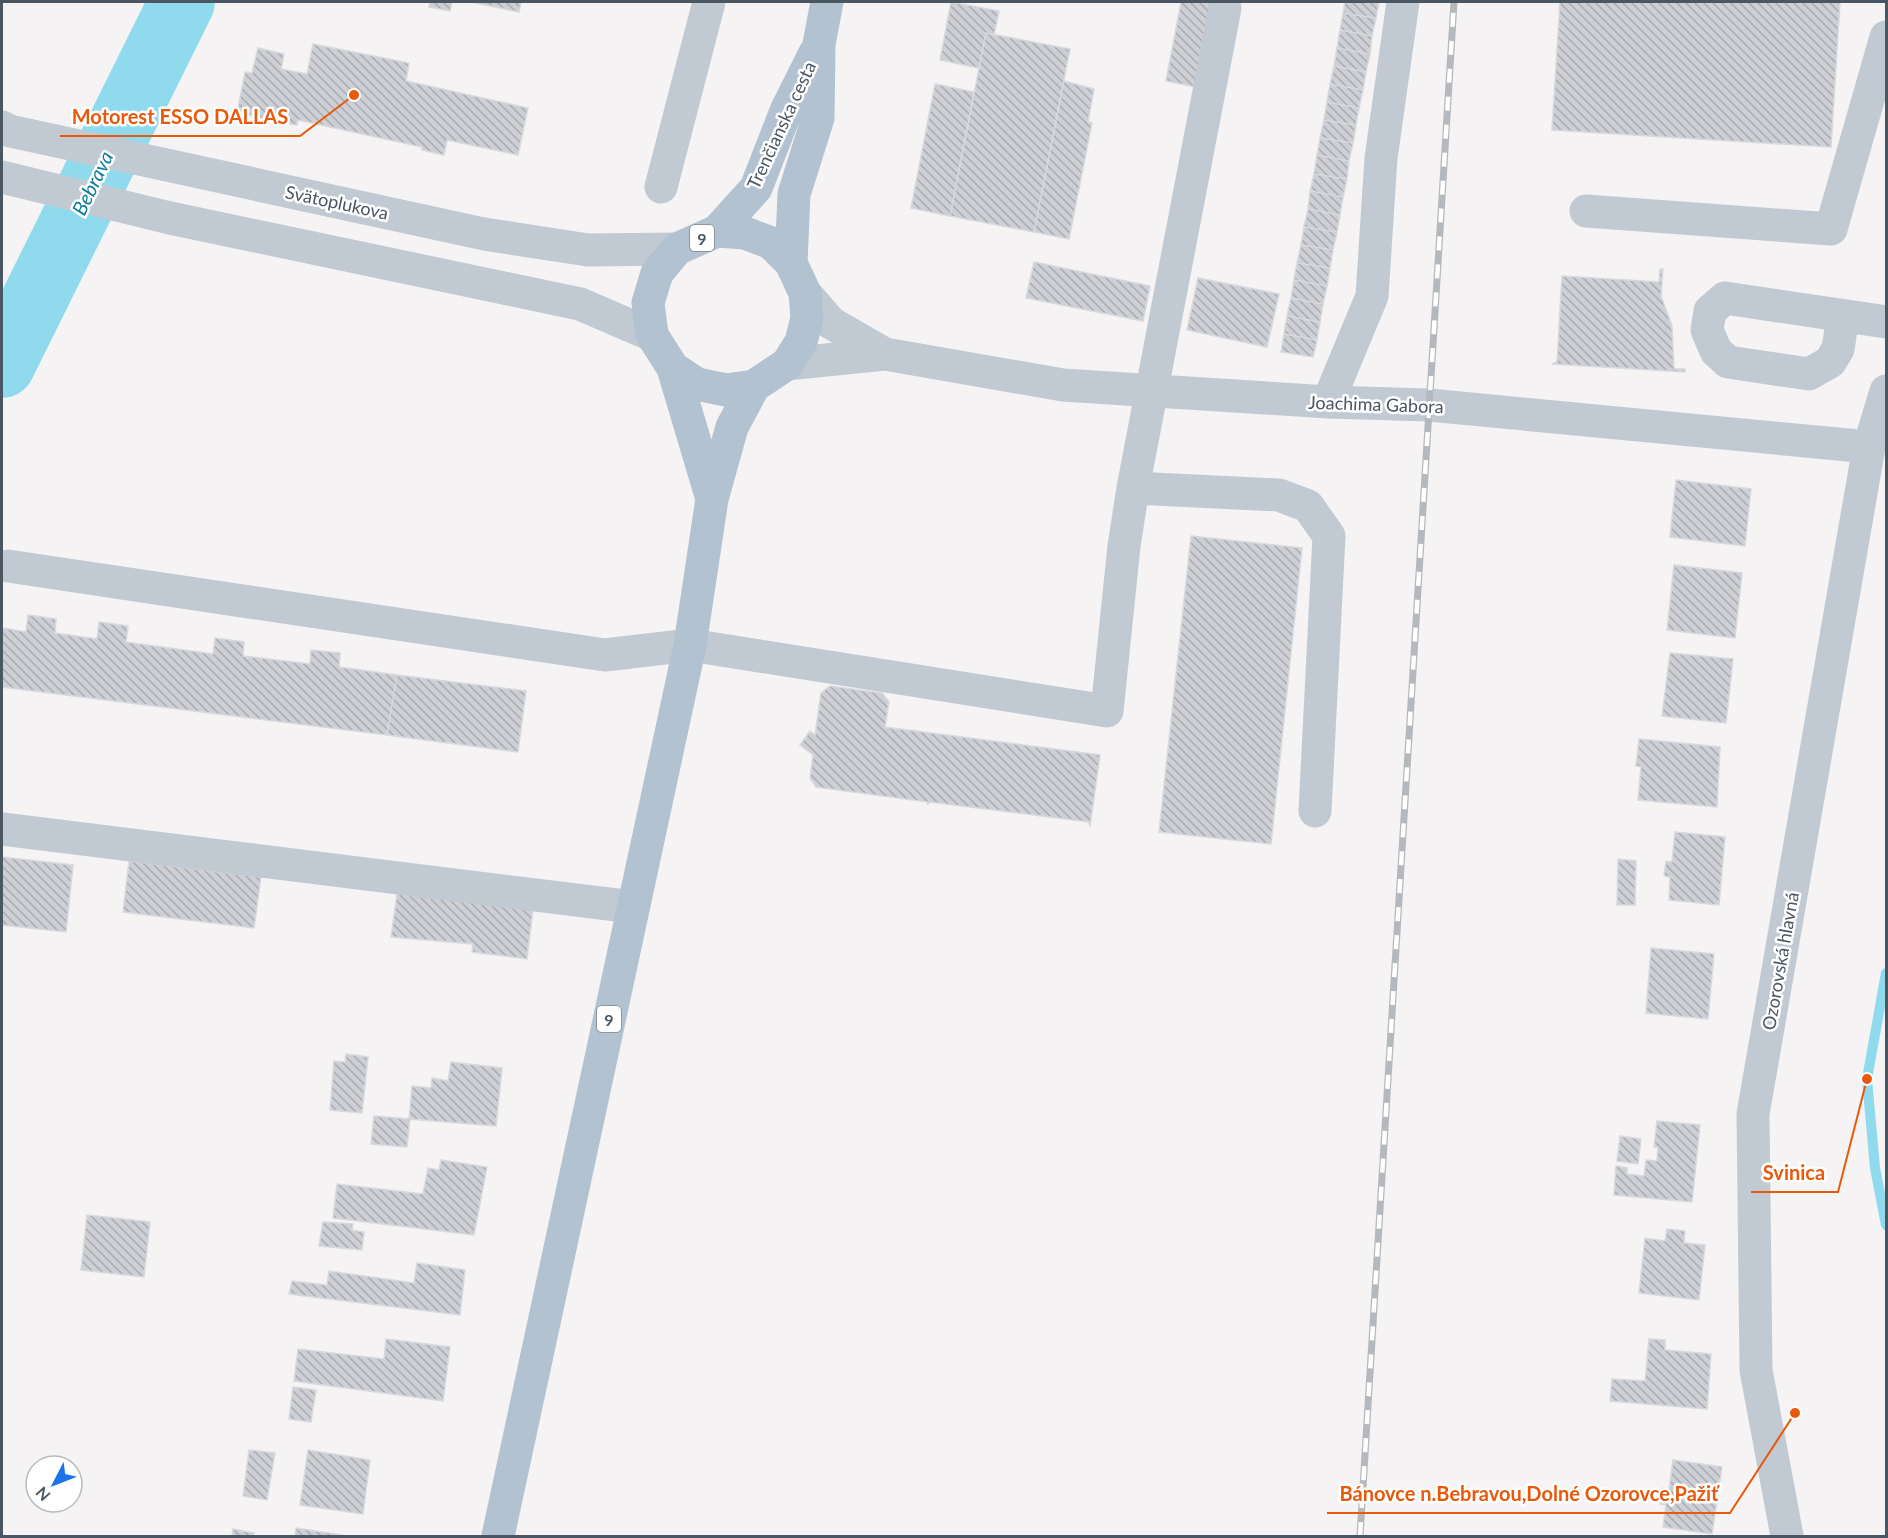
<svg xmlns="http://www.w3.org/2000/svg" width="1888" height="1538" font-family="Lato,sans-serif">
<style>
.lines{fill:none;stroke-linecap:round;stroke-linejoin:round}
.stream{stroke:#90daee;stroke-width:10}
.river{stroke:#90daee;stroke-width:66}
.building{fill:url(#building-back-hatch);stroke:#d7d9de;stroke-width:1.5}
.minor{stroke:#c1cad2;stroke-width:33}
.major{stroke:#b3c2d1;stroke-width:33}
.rail-casing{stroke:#b5b8bd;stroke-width:7}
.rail{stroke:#fff;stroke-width:4.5;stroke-dasharray:14;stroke-linecap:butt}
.labels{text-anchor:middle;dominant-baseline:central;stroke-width:5;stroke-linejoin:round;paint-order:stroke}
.shield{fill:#fff;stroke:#808990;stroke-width:1.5}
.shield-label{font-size:16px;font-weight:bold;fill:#4a5661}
.street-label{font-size:18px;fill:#4a5661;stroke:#fff}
.water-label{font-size:20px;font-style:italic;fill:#0c7c9b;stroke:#fff}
.leader{fill:none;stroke:#e8590c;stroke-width:2}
.callout-dot{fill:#e8590c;stroke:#fff;stroke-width:2}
.callout-label{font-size:20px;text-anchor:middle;font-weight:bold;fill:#e8590c;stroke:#fff;stroke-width:5;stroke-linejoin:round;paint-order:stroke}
</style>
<defs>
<pattern id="building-back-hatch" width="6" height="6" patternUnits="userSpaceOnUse" patternTransform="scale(1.5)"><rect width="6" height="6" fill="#cdcfd5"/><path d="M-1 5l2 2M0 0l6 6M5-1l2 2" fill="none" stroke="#a8abb0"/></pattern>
</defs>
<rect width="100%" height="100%" fill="#f5f3f3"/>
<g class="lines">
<path class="stream" d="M1886 973 1867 1079 1875 1168 1886 1225"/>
<path class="river" d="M2 365 182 2"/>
</g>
<path class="building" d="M430 2H452L450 11 429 7Z
M471 2H521L519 12Z
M951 2 999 11 994 35 986 33 979 68 940 60Z
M1181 2H1212L1196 87 1166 81Z
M1345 2H1379L1376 18 1343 13Z
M1560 2H1840L1831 147 1552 130Z
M1343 13 1376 18 1372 36 1340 30Z
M1340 30 1372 36 1370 54 1337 48Z
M986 33 1070 49 1034 232 950 216Z
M313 44 409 63 406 81 528 108 518 155 447 140 444 155 422 150V147L298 120 297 125 237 113 245 72 252 73 258 48 284 54 281 69 307 74Z
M1337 48 1370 54 1366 72 1334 66Z
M1334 66 1366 72 1363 90 1330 84Z
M1064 81 1094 89 1088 122 1092 123 1069 239 1034 232Z
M935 84 974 92 950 216 911 208Z
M1330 84 1363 90 1359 108 1327 102Z
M1327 102 1359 108 1356 125 1324 120Z
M1324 120 1356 125 1353 143 1320 138Z
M1320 138 1353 143 1349 161 1317 155Z
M1317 155 1349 161 1347 179 1314 174Z
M1314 174 1347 179 1343 197 1310 191Z
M1310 191 1343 197 1340 215 1308 209Z
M1308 209 1340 215 1337 232 1304 227Z
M1304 227 1337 232 1333 250 1301 245Z
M1301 245 1333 250 1330 268 1297 263Z
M1034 262 1150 286 1143 321 1026 298Z
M1297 263 1330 268 1327 286 1294 280Z
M1660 269H1663L1661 296 1672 326 1674 369H1685V372L1552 364 1557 362 1562 276 1659 282Z
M1198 278 1279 294 1267 347 1187 330Z
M1294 280 1327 286 1323 304 1291 298Z
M1291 298 1323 304 1320 322 1287 316Z
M1287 316 1320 322 1317 340 1284 334Z
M1284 334 1317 340 1313 357 1281 352Z
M1676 480 1751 489 1745 546 1670 537Z
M1191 536 1302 548 1271 844 1159 832Z
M1674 565 1742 573 1735 638 1667 630Z
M28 615 56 619 55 633 97 639 99 622 128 626 126 642 213 654 215 638 244 642 243 656 310 664 311 650 340 653 339 667 397 675 387 735 2 687V628L26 632Z
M1670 653 1733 659 1726 723 1662 716Z
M397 675 526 691 518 752 387 735Z
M830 686 882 693 889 702 885 727 1100 755 1090 826 1089 822 930 802 927 805 928 802 816 787 810 778 813 755 800 745 810 731 815 735 821 693Z
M1639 739 1720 747 1717 807 1638 800 1641 767 1636 766Z
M1675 832 1725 837 1719 905 1669 900 1670 877 1664 876 1666 861 1672 862Z
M2 857 73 865 66 932 2 925Z
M1618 859 1636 861 1635 905H1617Z
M129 861 261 877 254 928 123 912Z
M397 894 533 909 527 959 472 952 473 944 391 937Z
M1651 948 1714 954 1708 1019 1646 1013Z
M346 1054 368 1057 362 1113 330 1110 334 1061 345 1062Z
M451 1062 502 1068 496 1126 409 1119 412 1086 431 1088 432 1078 448 1081Z
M374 1116 410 1119 407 1147 371 1144Z
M1657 1121 1700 1125 1692 1202 1614 1195 1616 1166 1627 1168V1174L1644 1176 1646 1160 1657 1161 1658 1147H1654Z
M1620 1136 1641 1139 1638 1164 1617 1161Z
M441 1160 487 1167 474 1235 333 1218 337 1184 423 1194 428 1168 439 1170Z
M87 1215 150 1222 144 1277 81 1270Z
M323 1222 353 1224 352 1230 364 1232 362 1250 319 1246Z
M1667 1229 1685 1231 1684 1243 1705 1245 1699 1300 1639 1293 1645 1238 1665 1241Z
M417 1263 465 1270 460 1315 289 1294 292 1281 327 1285 329 1271 414 1283Z
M386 1339 450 1347 443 1401 294 1381 298 1349 384 1359Z
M1649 1339 1665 1340V1350L1711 1354 1707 1409 1610 1401 1612 1379 1645 1381Z
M293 1387 316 1390 311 1422 289 1419Z
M249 1450 275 1453 267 1500 243 1496Z
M308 1450 370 1460 363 1514 300 1505Z
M1673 1460 1722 1467 1712 1534 1663 1527 1666 1505 1660 1504 1663 1488 1669 1489Z
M296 1528 348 1536H295Z
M233 1529 254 1533 253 1536H232Z"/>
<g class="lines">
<path class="minor" d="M2 127 10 131 484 234 588 250 677 249
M2 177 170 218 580 304 652 335
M661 187 709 2
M1586 211 1831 229 1886 37
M805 293 831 323 885 354
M1843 316 1838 349 1830 362 1809 374 1728 362 1716 351 1707 330 1710 311 1725 298 1886 322
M787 364 885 354 1063 385 1328 402 1429 405 1869 447
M1328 402 1372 296 1381 158 1403 2
M1133 488 1279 495 1308 506 1329 536 1315 811
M8 566 605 655 690 645 1107 711 1124 546 1133 488 1225 8
M2 829 633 907
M1787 1536 1756 1370 1753 1114 1869 447 1886 391"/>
<path class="major" d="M717 231 756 188 786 111 815 53
M791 263 794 194 818 118 819 44 827 2
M673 368 712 499
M498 1536 690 645 712 499 732 427 754 386 787 364 801 342 807 318 805 293 791 263 771 243 745 233 717 231 677 249 657 273 648 303 652 335 673 368 697 384 726 390 754 386"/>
<defs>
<path id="rail" d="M1360 1536 1454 2"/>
</defs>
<use href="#rail" class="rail-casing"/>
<use href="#rail" class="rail"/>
</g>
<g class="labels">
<g class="shield">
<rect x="690" y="225" width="24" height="26" rx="4.5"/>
<rect x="597" y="1006" width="24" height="26" rx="4.5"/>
</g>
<g class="shield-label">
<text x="702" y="238">9</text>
<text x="609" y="1019">9</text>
</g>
<g class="street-label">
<text transform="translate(781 125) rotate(-65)">Trenčianska cesta</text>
<text transform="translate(337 202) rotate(12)">Svätoplukova</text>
<text transform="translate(1376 404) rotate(2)">Joachima Gabora</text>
<text transform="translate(1780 961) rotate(-80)">Ozorovská hlavná</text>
</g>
<g class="water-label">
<text transform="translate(92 183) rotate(-64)">Bebrava</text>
</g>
</g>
<path class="leader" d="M354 95L300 136H60M1867 1079L1838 1192H1751M1795 1413L1730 1513H1327"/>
<g class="callout-dot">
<circle cx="354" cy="95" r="6"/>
<circle cx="1867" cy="1079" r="6"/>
<circle cx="1795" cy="1413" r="6"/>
</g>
<g class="callout-label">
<text x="180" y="124">Motorest ESSO DALLAS</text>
<text x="1794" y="1180">Svinica</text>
<text x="1529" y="1501">Bánovce n.Bebravou,Dolné Ozorovce,Pažiť</text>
</g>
<rect width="1888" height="1538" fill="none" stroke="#4a5661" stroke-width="6"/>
<g transform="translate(54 1484) rotate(228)"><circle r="28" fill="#ffffff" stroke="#b7bbc0" stroke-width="1.5"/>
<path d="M0-4.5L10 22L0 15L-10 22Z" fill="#1a73e8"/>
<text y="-9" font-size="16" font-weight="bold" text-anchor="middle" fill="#4a5661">N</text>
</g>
</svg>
